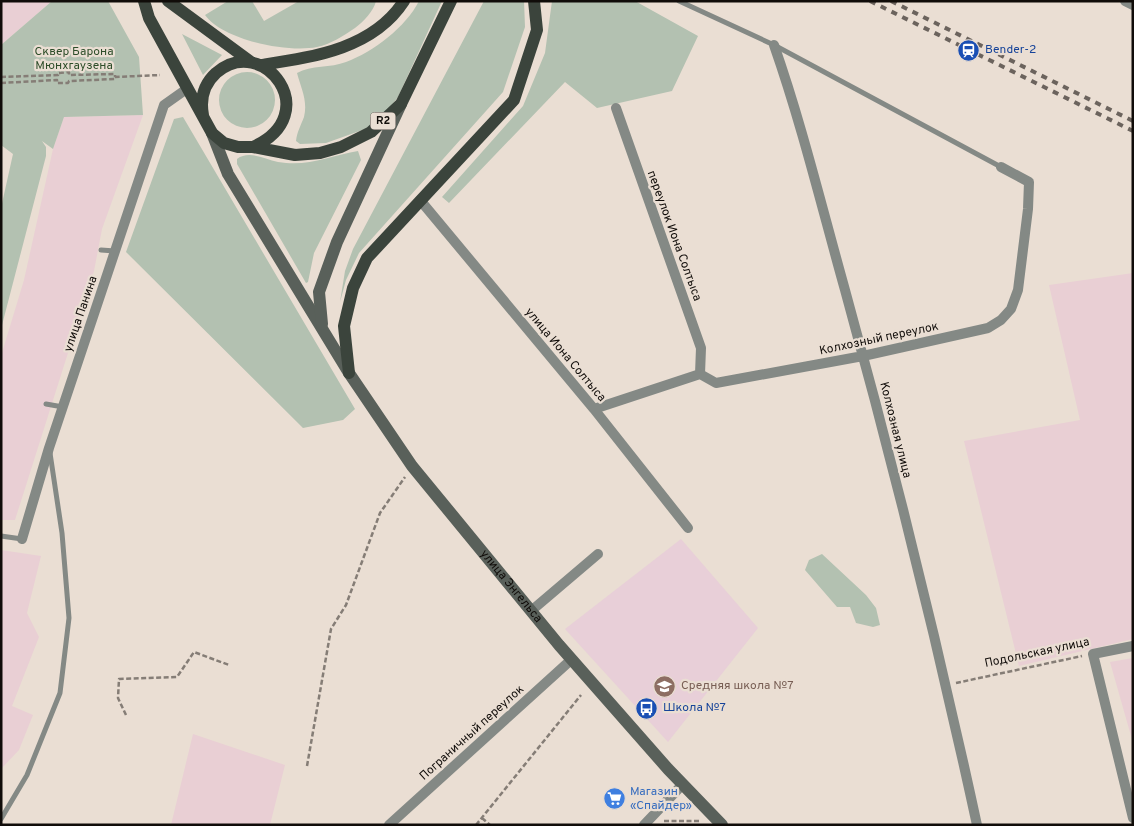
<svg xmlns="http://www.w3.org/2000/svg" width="1134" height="826" font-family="Overpass,sans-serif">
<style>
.industrial{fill:#e9cfd4}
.education{fill:#e8cfd8}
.green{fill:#b3c1b1}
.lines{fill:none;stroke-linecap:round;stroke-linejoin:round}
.path{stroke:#857d76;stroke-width:2.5;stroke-dasharray:5 2.5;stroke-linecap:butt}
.lane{stroke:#848985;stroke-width:5}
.street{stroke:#848985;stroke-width:10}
.secondary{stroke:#59605a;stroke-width:12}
.primary{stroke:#3b443c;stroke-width:12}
.rail{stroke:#6b635d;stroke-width:4;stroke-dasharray:6 6;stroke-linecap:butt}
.labels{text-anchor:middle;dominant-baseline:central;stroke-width:4.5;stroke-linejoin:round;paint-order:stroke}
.shield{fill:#eaded3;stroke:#514b46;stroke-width:1}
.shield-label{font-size:11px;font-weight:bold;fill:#100c09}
.transit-label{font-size:12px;fill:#164399;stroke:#eaded3;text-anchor:start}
.park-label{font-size:12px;fill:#2d4d29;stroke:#eaded3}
.street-label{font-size:12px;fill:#100c09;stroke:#eaded3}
.education-label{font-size:12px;fill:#785e54;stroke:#eaded3;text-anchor:start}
.shop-label{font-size:12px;fill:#366cbe;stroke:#eaded3;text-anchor:start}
</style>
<rect width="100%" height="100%" fill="#eaded3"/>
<path class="industrial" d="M1 1H52L1 45Z
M143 115 102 229 94 271 15 520H1V356L24 280 53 149 64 117Z
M1133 273V639L1019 666 964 441 1080 420 1049 285Z
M1 550 41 556 27 613 39 637 12 706 33 715 19 750 1 769Z
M1133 658V743L1110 662Z
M193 734 285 765 270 825H171Z"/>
<path class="education" d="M681 539 758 628 668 742 565 629Z"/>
<path class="green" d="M52 1H108L139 57 143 115 64 117 53 149 42 141 46 147V156L1 329V208L13 154 1 145V45Z
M228 1H252L264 21 299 1H376C374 11 363 22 355 28 343 36 331 44 317 47 287 53 223 40 205 15Z
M419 1H442L398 97 385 114 368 128 326 143 300 144 296 141C297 132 301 125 304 117 308 101 301 88 297 73 311 65 331 68 346 62 373 52 406 27 419 1Z
M484 1H524L525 27 503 92 359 253 346 280 340 302 345 271 353 249Z
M552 1H635L698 36 672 91 597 108 565 82 449 203 442 197 523 106 545 53Z
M182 34 222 55 203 75Z
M219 100a28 28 0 1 1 56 0a28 28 0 1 1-56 0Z
M183 117 355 409 343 420 303 428 126 252 174 119Z
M358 151 361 160 314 253 308 282 306 283 237 164V159C249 150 264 159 278 162 309 167 328 156 358 151Z
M822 554 866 595 876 608 880 625 873 627 856 623 850 607H837L805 570 809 560Z"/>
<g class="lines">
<path class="path" d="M1 77 58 75V73L69 72V75L115 74V77
M1 83 57 80V83H68L69 81 115 79V77L160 75
M956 683 1082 656
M126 715 118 698 119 679 177 677 194 652 229 665
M307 766 331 629 346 605 380 513 405 477
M482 818 490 825
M664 821H701
M476 825 581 695"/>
<path class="lane" d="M679 1 774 45 1001 167
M101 250 115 251
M46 404 63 407
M1 536 22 539
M1 819 27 775 60 693 69 618 62 533 50 453"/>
<path class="street" d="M1125 1 1133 5
M774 45C802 125 822 208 845 290 894 467 938 645 977 825
M616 108 701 348 700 374
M420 200 594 409 688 528
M594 409 700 374 716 383 863 356 988 328 1001 320 1011 309 1018 290 1028 209 1029 182 1001 167
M22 539 49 448 164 105 188 88
M531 611 598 554
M1133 646 1093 654 1133 818
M389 825 572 659
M644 825 682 785"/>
<g class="secondary">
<path id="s1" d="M212 133 228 174 349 373 412 466 559 645 668 769 722 825"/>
<path d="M322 324 319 292 337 242 401 104"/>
</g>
<path class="primary" d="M144 1 149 18 212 133 224 143 238 147H253L295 155 320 153 341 147 371 132 401 104 451 1
M168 1 251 62
M261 65C313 57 373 49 404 1
M203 115C200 99 204 84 216 73 263 32 326 114 253 147
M349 373 344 326 353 288 367 258 514 100 537 30 534 1"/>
<path class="rail" d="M870 1 1133 131
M891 1 1133 121"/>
</g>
<defs>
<symbol id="station-disc" viewBox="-11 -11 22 22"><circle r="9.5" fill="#1a4fb4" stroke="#eaded3"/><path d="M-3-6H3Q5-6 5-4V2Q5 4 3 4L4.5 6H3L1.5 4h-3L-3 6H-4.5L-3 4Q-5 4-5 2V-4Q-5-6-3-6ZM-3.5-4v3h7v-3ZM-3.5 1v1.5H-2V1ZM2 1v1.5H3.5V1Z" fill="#fff"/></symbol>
<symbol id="school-disc" viewBox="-11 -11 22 22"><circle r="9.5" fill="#8d6e63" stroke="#eaded3"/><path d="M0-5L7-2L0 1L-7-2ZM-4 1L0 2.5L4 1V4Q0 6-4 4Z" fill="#fff"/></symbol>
<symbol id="bus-disc" viewBox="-11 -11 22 22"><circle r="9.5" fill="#1a4fb4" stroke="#eaded3"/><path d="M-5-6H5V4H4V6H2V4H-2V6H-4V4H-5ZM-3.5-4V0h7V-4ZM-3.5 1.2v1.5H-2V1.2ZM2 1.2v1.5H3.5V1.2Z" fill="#fff"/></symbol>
<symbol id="supermarket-disc" viewBox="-11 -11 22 22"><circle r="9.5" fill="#3f7fe0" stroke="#eaded3"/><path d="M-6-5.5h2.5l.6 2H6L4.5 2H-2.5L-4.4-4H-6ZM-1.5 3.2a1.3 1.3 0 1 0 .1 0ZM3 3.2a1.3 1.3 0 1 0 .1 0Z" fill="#fff"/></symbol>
</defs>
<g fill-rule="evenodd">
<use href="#station-disc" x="956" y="38" width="25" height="25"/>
<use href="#school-disc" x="652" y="674" width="25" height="25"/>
<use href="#bus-disc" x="634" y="696" width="25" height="25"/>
<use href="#supermarket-disc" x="602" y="786" width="25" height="25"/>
</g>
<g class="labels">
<rect class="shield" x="370.5" y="112.5" width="25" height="17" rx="4"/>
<g class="shield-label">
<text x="383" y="121">R2</text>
</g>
<g class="transit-label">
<text x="985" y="50">Bender-2</text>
<text x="663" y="708">Школа №7</text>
</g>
<g class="park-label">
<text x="74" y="52">Сквер Барона<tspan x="74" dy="14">Мюнхгаузена</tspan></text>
</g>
<g class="street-label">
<text transform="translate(674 236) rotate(70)">переулок Иона Солтыса</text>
<text transform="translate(81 314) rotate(-71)">улица Панина</text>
<text transform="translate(879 339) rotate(-12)">Колхозный переулок</text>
<text transform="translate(565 355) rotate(50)">улица Иона Солтыса</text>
<text transform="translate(895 430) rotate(76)">Колхозная улица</text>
<text stroke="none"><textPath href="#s1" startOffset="545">улица Энгельса</textPath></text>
<text transform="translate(1037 653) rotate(-12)">Подольская улица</text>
<text transform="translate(472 733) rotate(-42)">Пограничный переулок</text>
</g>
<g class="education-label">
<text x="681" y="686">Средняя школа №7</text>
</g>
<g class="shop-label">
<text x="630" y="792">Магазин<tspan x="630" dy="14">«Спайдер»</tspan></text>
</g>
</g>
<rect width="1134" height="826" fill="none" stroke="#100c09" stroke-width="5"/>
</svg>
